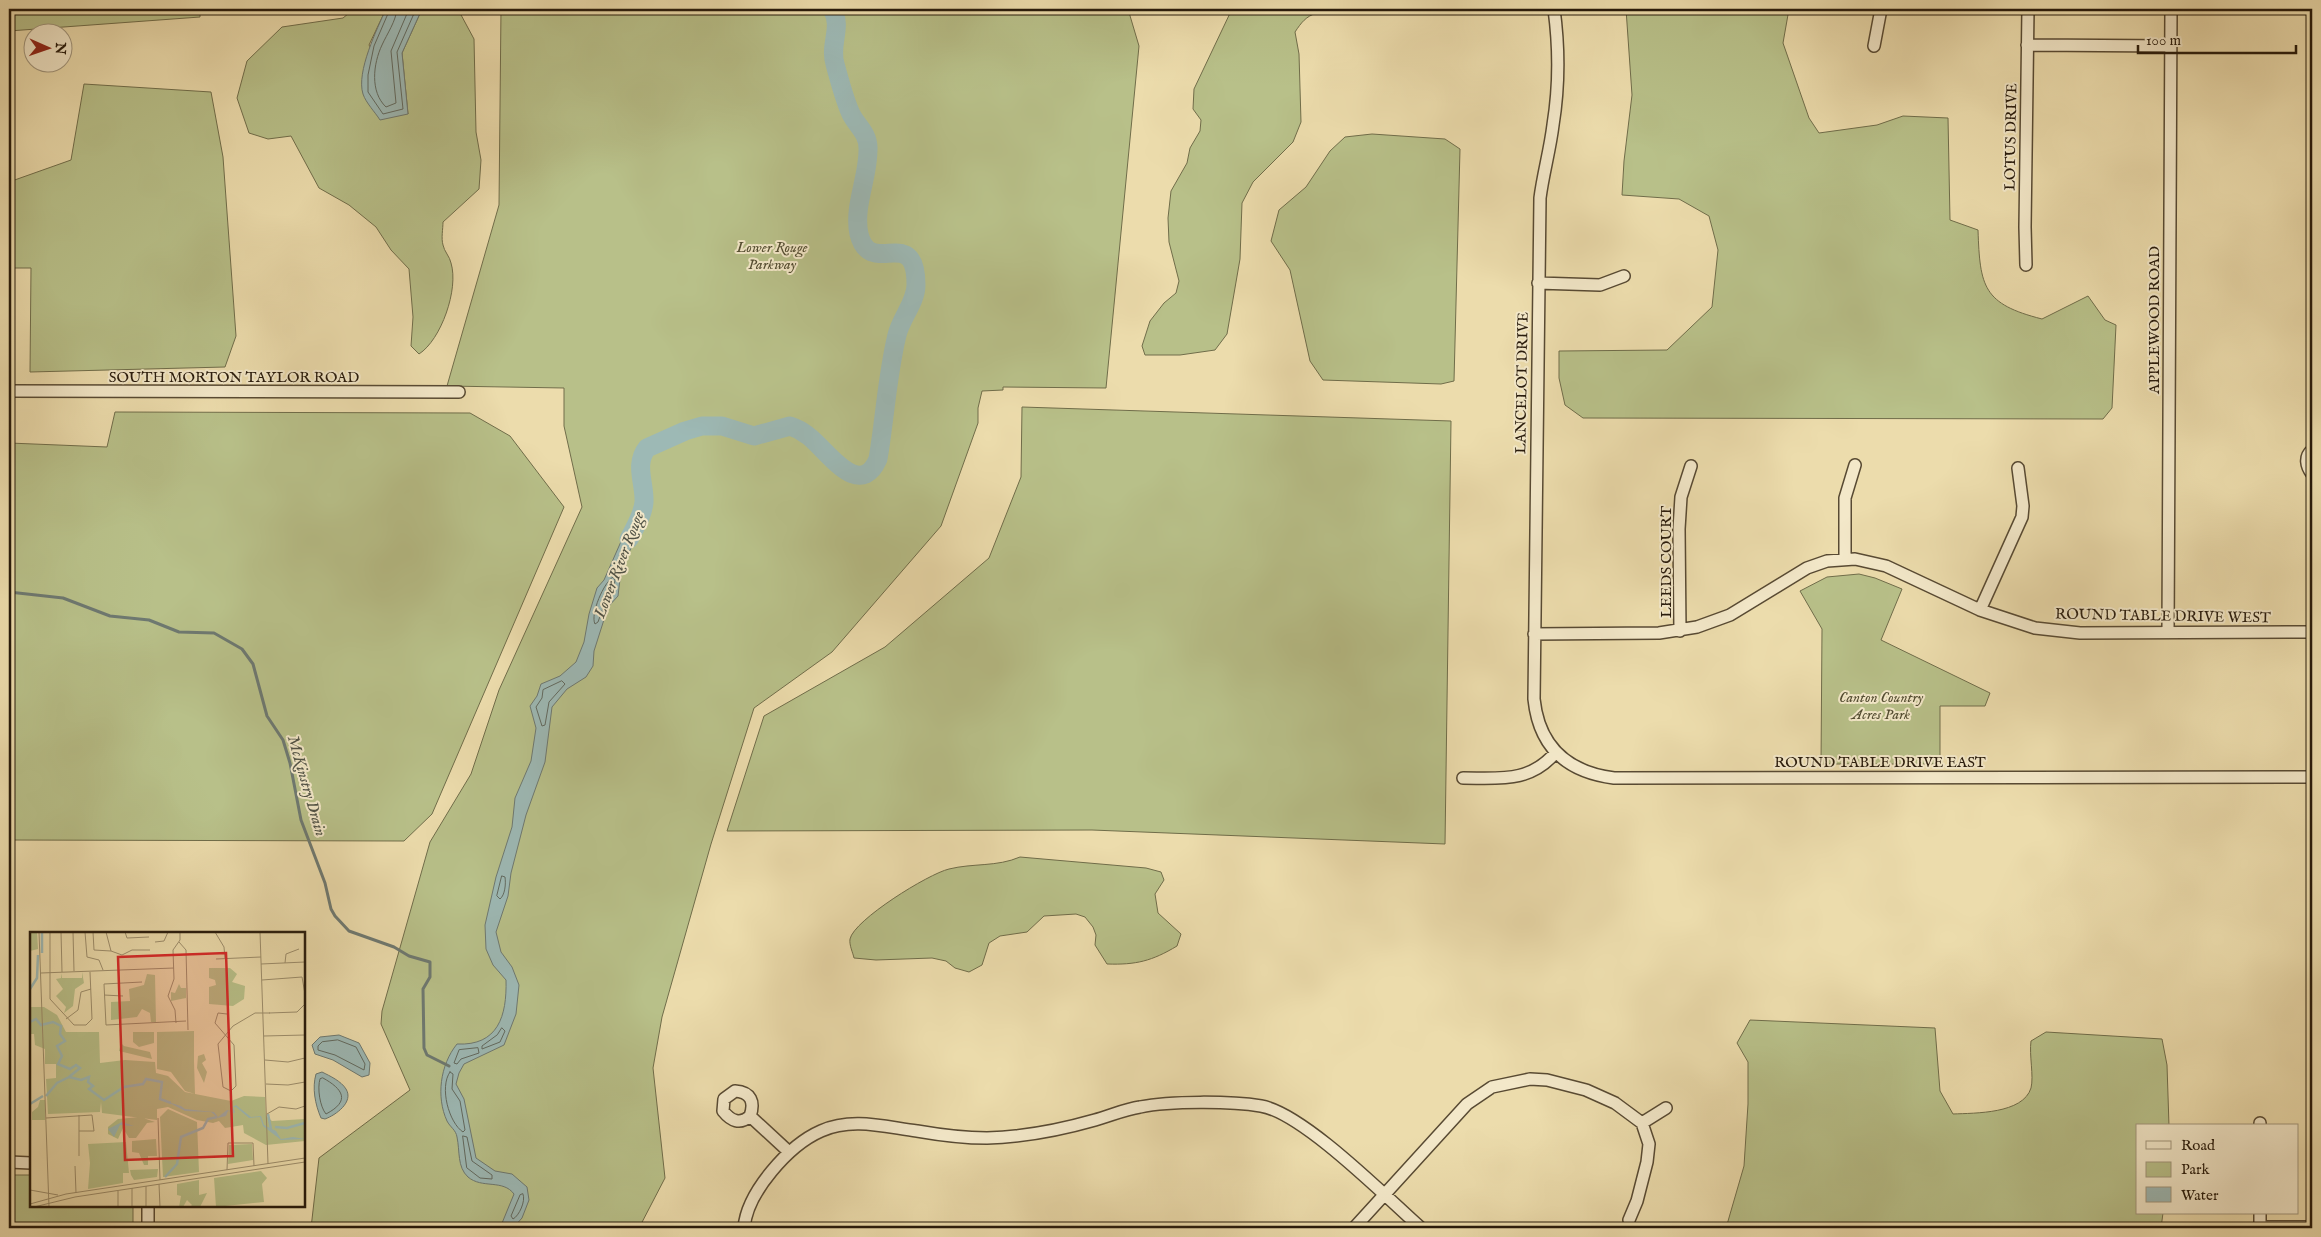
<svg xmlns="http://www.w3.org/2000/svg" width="2321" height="1237" font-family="'IM FELL English',serif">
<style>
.green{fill:#b8c089;stroke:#706d4a}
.water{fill:#9db9b5;stroke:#6e7971}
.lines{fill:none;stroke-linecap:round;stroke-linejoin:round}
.shore{stroke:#626a60;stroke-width:1}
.stream{stroke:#6e7971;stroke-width:3}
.river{stroke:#9db9b5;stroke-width:19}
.minor-casing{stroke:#584a33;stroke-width:14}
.minor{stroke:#f3e8c9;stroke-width:11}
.labels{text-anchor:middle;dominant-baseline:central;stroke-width:4;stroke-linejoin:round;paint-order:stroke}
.street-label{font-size:15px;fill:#271a0b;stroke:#f3e8c9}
.park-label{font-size:15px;font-style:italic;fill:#524c31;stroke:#f3e8c9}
.water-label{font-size:16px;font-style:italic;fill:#505246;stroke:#f3e8c9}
.inset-river{fill:none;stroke:#9db9b5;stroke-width:2.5}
.inset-road{fill:none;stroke:#9d8e6c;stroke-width:1}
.view{fill:#d62828;fill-opacity:0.15;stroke:#d62828;stroke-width:2.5}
.inset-edge{fill:none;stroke:#271a0b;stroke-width:2.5}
</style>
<rect width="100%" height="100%" fill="#ecdcac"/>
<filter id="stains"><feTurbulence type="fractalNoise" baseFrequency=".004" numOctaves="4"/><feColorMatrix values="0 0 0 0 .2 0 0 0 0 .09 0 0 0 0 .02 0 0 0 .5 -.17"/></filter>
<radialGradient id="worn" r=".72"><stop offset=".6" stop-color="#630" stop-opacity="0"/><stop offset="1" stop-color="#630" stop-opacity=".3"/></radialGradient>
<path class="green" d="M9 9H200V17L9 31Z
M354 9H386L369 45 408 114 402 53 422 9H461L460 13 474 39 476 132 481 160 479 189 443 222C443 229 441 238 443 245 444 251 450 257 451 263 459 289 441 340 419 354L411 346 413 317 409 269 391 250 376 227 349 205 319 188 291 136 268 139 249 133 237 98 247 61 282 27 343 18Z
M501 9H1128L1139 46 1106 388 1003 387V390L982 391 978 408V423L941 526 832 652 754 708 711 844 662 1017 653 1068 665 1178 639 1228H311L319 1158 410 1090 381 1024 382 1011 430 842 471 774 499 690 582 507 564 426V388L447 386 499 205Z
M1232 9H1333C1327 13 1324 12 1317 13 1306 16 1301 23 1295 32L1299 54 1301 122 1293 142 1253 182 1242 203 1240 259 1227 334 1215 350 1180 355H1145L1142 346 1150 321 1164 303 1176 293 1179 281 1169 242 1168 218 1171 191 1187 163 1190 148 1200 131 1201 120 1193 109 1194 89Z
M1626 9H1789L1783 43 1809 118 1819 133 1877 125 1903 116 1948 118 1950 220 1978 230C1980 287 1983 304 2042 319L2088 296 2105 320 2116 325 2112 408 2103 419 1583 418 1565 405 1559 378V351L1667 350 1712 307 1718 250 1709 216 1679 199 1622 195 1624 161 1632 95Z
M84 84 211 92 223 157 236 336 225 367 30 372 31 268H9V182L71 160Z
M1372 134 1445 139 1460 149 1454 381 1441 384 1323 380 1310 361 1290 270 1271 241 1279 210 1306 187 1330 151 1345 137Z
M1022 407 1451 421 1445 844 1092 830 727 831 764 716 885 647 989 558 1021 477Z
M115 412 470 413 510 436 564 507 432 814 404 841 9 840V443L107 447Z
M1859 574 1875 578 1902 589 1881 640 1990 693 1985 706H1940V764H1821L1822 629 1800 591 1827 577Z
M1020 857 1146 868 1161 872 1164 880 1155 894 1158 913 1181 934 1177 946C1152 961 1136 965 1107 964L1095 945 1096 935 1093 927 1085 917 1076 914 1044 916 1027 932 1000 936 989 943 982 965 969 972 955 968 946 961 932 958 876 960 854 958C853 953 849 945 850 939 854 920 928 874 949 869 973 863 997 867 1020 857Z
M1750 1020 1935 1028 1940 1091 1953 1114C1975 1113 2023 1114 2031 1088 2034 1076 2029 1055 2031 1041L2046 1032 2162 1039 2167 1065 2169 1126H2137V1213H2163L2161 1228H1726L1744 1166 1748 1104V1062L1737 1043Z
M9 1175H31V1206H133V1228H9Z"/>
<path class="water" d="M386 9H422L402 53 408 114 380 120C375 112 366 103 363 94 356 72 377 29 386 9Z
M640 516 639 531 625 561 620 579 618 596 608 607 594 651 593 666 586 677 567 689 552 707 545 762 526 815 511 873 508 896 496 932 501 952 512 967 519 985 516 1014 504 1045 464 1064 459 1073 456 1084 464 1099 476 1158 495 1171 512 1174 527 1187 529 1200 522 1218 513 1228H500L514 1194C503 1179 482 1189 468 1177 457 1167 460 1151 457 1137 456 1130 450 1127 447 1121 436 1097 440 1065 457 1044 498 1046 507 1016 506 980L493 965 486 949 485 925 496 877 512 827 515 798 531 761 536 728 530 706 537 696 541 684 560 676 576 662 584 642 589 614 597 588 604 580 623 537Z
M339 1035 359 1043 370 1063 369 1075 362 1077 333 1060 315 1054 312 1045 320 1037Z
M322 1072C330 1076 341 1081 346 1089 354 1102 336 1115 325 1119L321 1118C315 1104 312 1088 316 1074Z"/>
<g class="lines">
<path class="shore" d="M390 9 374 46 368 75V92L383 114 403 109 397 52 416 9
M397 9C396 21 387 34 382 45 373 64 370 92 386 107L396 103 391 51 409 9
M613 577 615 580 613 594 604 605 598 622 595 624C590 614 604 582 613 577Z
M562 681 565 684 549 702 545 725 542 726 536 707 542 698 543 690Z
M502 876 505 877C506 884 505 895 500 899L497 896Z
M502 1028 505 1031 500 1042 482 1049V1046L497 1035Z
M338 1040 356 1047 365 1064 364 1070 335 1055 318 1050V1046L322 1042Z
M478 1048 479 1053 461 1059 457 1064 454 1063 459 1050Z
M450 1072 453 1074 452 1089 460 1101 465 1130 463 1132C449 1123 439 1087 450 1072Z
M323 1078C343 1089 351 1101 326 1114 320 1107 317 1088 320 1079Z
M463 1136 467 1137 472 1161 492 1175V1179L480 1178 467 1168Z
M523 1194C526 1201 519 1216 513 1219L511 1216 520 1195Z"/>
<path class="stream" d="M9 592 63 598 110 616 149 620 179 632 214 633 242 649 253 664 267 716 283 740 290 763 301 820 325 883 331 909 335 916 349 931 394 947 409 956 430 962V977L423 989 424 1048 427 1055 449 1066"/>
<path class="river" d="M629 539C635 527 643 515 644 502 645 484 634 464 647 448L685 431 702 426H722L754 436 790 426C796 428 802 431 807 435 826 448 859 502 878 459 885 418 887 376 897 335 901 318 916 302 916 285 916 223 870 279 859 234 853 206 869 176 868 148 868 133 857 126 851 114 845 101 839 79 835 64 829 44 843 27 832 9"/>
<defs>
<path id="minor" d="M1554 9C1559 46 1559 88 1553 125 1550 150 1543 174 1540 198L1534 699C1539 747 1567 772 1614 778L2312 777
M2027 45 2171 46
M1874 46 1881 9
M2026 265 2025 227 2028 9
M1538 283 1600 285 1624 276
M9 391 459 392
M2312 450C2304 457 2306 466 2312 474
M1845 559V498L1855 465
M1980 610 2022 517 2023 506 2018 468
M1680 631 1679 529 1681 497 1691 466
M2168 632 2171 9
M1534 634 1659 633 1697 627 1730 615 1807 568 1827 561 1855 559 1886 566 1980 610 2035 628 2080 633 2312 632
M1463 778C1500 778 1530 783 1556 752
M750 1116C740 1125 731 1121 723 1111L724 1099 735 1091C751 1092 755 1102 750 1116L789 1152
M1642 1123 1666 1108
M2260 1123V1126
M9 1162 31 1163
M148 1206V1228
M2260 1213V1228
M2260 1227H2312
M744 1228C747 1192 789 1145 821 1131 852 1117 885 1127 917 1131 940 1135 965 1138 987 1138 1024 1137 1060 1130 1095 1120 1110 1116 1125 1109 1140 1107 1170 1101 1230 1101 1261 1106 1303 1113 1386 1197 1421 1228
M1354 1228 1467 1104 1492 1087 1530 1079 1547 1080 1586 1090 1615 1103 1642 1123 1649 1144 1647 1162 1637 1201 1629 1220"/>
</defs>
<use href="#minor" class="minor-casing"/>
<use href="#minor" class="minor"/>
</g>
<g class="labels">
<g class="street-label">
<text transform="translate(2011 137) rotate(-89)">LOTUS DRIVE</text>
<text transform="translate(2154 320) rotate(-90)">APPLEWOOD ROAD</text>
<text x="234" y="377">SOUTH MORTON TAYLOR ROAD</text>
<text transform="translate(1522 383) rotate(-89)">LANCELOT DRIVE</text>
<text transform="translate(1666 562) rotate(-90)">LEEDS COURT</text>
<text transform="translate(2163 616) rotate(1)">ROUND TABLE DRIVE WEST</text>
<text x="1880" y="762">ROUND TABLE DRIVE EAST</text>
</g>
<g class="park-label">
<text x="772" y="247">Lower Rouge<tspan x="772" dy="17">Parkway</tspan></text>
<text x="1881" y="697">Canton Country<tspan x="1881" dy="17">Acres Park</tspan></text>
</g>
<g class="water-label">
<text transform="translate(620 565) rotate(-69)">Lower River Rouge</text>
<text transform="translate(306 786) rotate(74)">McKinstry Drain</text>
</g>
</g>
<g transform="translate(30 932)">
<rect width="275" height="275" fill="#ecdcac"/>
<path d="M0 0H7L8 17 0 19ZM179 36H200L207 42 202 50 215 54 214 67 203 74 179 72V55L186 53 185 48 179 46ZM52 40 54 51 45 57 43 74 34 81 36 75 26 64 33 57 26 47 31 46V41L32 46H52ZM117 42 125 43 126 90H121L120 81 112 77 107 85 81 88V70L100 69 99 57 114 53ZM149 52 151 56H156V66L141 69V60L145 61ZM0 75H14L27 83 36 100H69L70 131 95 128 125 130 126 141 138 144 155 160 201 169 214 164 235 165 236 184 242 189 275 187V209L236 213 214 201 213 193 195 196 189 189 183 191 167 188 138 175 127 177V188L72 181 71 170 70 180 18 182 16 147 26 146V132H15V117L5 113 4 102H0ZM164 99V130L165 162 155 159 141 140 127 137V100ZM103 100H124V111L109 115 103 110ZM91 111 94 114 120 120 122 127 89 119ZM174 122 176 128 172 131 177 140 174 151 167 136 168 124ZM10 168H15V188H2V180L8 175ZM138 177 167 190 169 240 133 245 130 185ZM110 185 125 190 117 191 106 206H99L93 196 88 207 78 202V195L88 187ZM126 207 127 224H118V233H114L109 221 102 220V209ZM96 210 99 241H93V251L58 257 60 231 58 212ZM199 213 222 212 223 228 198 232ZM128 237 127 245 104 248 101 243 100 238ZM231 239 237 246 232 252 234 270 186 275 184 246ZM169 248V263L177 261 170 275H160L162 273 157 268 153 275H149L151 264 147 263V252Z" fill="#b8c089"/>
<path d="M138 170 151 174 155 177 184 180 188 185 197 178 204 180 201 176 206 173 221 185 231 184 234 193 246 199 251 207 263 205 275 207 251 208 233 194 230 185 219 186 206 175H203L205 181 198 179 196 184 188 186 181 180 155 179ZM92 190 104 194 90 193 84 205 78 197Z" fill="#9db9b5"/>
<path class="inset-river" d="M12 21V0M0 57 7 46 8 23M0 90 6 87 11 93 23 90 31 94 30 102 35 109 27 114 32 124 28 132 40 137 46 133 50 136 39 145M39 145 51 148 59 145 58 150 63 154 59 157 74 168 94 155 113 152 116 147 132 150 130 167 141 171M16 164 27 151 39 145M0 172 13 164M238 182 241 197M245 195 257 196 275 191M135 245 147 232 151 205 173 196 178 187 187 185"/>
<path class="inset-road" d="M9 0 19 275M20 0V67L44 93H56L62 87 60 40M31 0 32 40M43 0 44 39M55 0 57 25 69 28 73 38M63 0 64 18 81 19M76 0 81 19M95 0 97 6 119 5M185 0 194 15 195 26M230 0 238 232M125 10 134 9 138 0M149 10 156 18 158 98M81 19 92 23 102 18H120M186 27 231 25M255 31 256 22 269 17M231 32 275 30M11 41 144 36M232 48 272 45 275 62M112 50 74 52 76 93 156 89M74 63 93 64M239 81 267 80 275 72M36 87 48 78 51 60 61 57M146 91 145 78 138 64 144 47 143 18 150 8V0M234 104 275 103M235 128 258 130 275 126M236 152 258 153 275 150M193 155 188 112 203 94 225 81H240M193 155 201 159 206 154 204 113 185 91 188 81 197 82M237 182 249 175 266 177 275 174M49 183V199M16 186 62 183 64 199H49V224M128 186 130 248M45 234 46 261M197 238 198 211H223L224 234M129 252 130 275M116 254V275M102 256V275M0 258 28 263M88 259V275M0 272 36 262 275 226M4 275 45 265 275 230"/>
<path class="view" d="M196 21 203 224 95 228 88 25Z"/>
<rect width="275" height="275" class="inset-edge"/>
</g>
<rect width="2321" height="1237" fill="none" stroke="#ecdcac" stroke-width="30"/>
<rect x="10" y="10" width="2301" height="1217" fill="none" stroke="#271a0b" stroke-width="2.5"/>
<rect x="15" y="15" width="2291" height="1207" fill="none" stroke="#271a0b"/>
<rect x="2136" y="1124" width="162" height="90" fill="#f3e8c9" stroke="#a1967d"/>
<rect x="2146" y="1141" width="25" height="8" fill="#f3e8c9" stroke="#a1967d"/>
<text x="2181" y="1150" font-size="15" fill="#271a0b">Road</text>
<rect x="2146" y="1162" width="25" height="15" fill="#b8c089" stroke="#a1967d"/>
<text x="2181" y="1174" font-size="15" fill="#271a0b">Park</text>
<rect x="2146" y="1187" width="25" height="15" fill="#9db9b5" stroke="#a1967d"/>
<text x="2181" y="1200" font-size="15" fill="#271a0b">Water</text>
<g transform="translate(48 48) rotate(92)"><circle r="24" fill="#f3e8c9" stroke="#a1967d"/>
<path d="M0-4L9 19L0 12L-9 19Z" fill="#8f2418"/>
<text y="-8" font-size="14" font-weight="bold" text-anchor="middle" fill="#271a0b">N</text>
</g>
<path d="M2138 45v8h158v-8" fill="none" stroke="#271a0b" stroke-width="2.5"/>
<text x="2146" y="45" font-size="15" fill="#271a0b" stroke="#f3e8c9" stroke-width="4" paint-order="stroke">100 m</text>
<rect width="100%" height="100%" filter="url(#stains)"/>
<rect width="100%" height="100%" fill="url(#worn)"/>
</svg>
